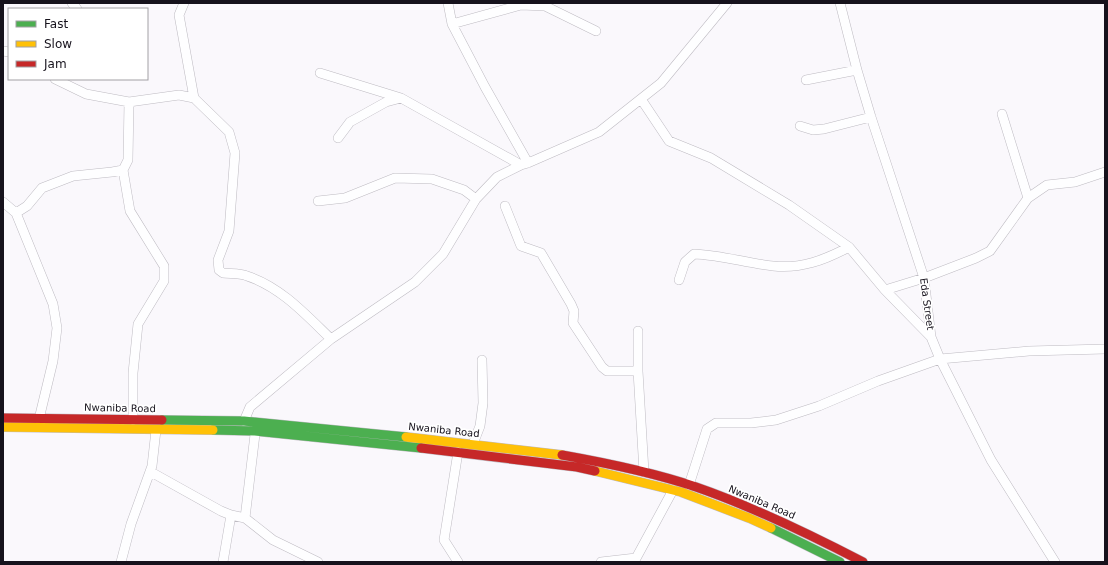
<svg xmlns="http://www.w3.org/2000/svg" width="1108" height="565" font-family="'DejaVu Sans',sans-serif">
<style>
.lines{fill:none;stroke-linecap:round;stroke-linejoin:round}
.street-casing{stroke:#bebbc2;stroke-width:10}
.fast-casing{stroke:#bebbc2;stroke-width:10}
.slow-casing{stroke:#bebbc2;stroke-width:10}
.jam-casing{stroke:#bebbc2;stroke-width:10}
.street{stroke:#fefeff;stroke-width:9}
.fast{stroke:#4caf50;stroke-width:9}
.slow{stroke:#ffc107;stroke-width:9}
.jam{stroke:#c62828;stroke-width:9}
.labels{text-anchor:middle;dominant-baseline:central;stroke-width:3.5;stroke-linejoin:round;paint-order:stroke}
.street-label{font-size:10px;fill:#16121c;stroke:#fff}
</style>
<rect width="100%" height="100%" fill="#faf8fc"/>
<g class="lines">
<defs>
<path id="street" d="M72 3 77 9
M184 3 179 15 194 98
M448 3 452 24 485 87 528 163
M840 3 857 70 871 117 924 278 931 337 940 359 991 460 1055 562
M452 24 521 5 545 6 596 31
M3 51 9 52
M320 73 401 98 521 165
M55 79 86 94 129 102 179 95 194 98 229 132 235 153 229 231 218 260 219 270 223 273C230 274 240 273 247 276 281 287 306 315 331 339
M806 80 857 70
M641 99 669 141 711 158 789 205 849 247 885 290 931 337
M1002 114 1028 198
M800 126 813 130 824 129 871 117
M338 138 350 122 386 102 401 98
M123 170 130 211 164 266V281L138 324 133 373V420
M318 201 345 198 395 178 432 179 464 190 476 199
M3 202 16 213
M505 206 521 246 541 253 571 304 574 311 573 323 602 367 607 371H638
M679 280 685 262 694 254C721 255 746 263 773 266 801 269 825 260 849 247
M885 290 924 278 976 258 990 251 1028 198 1047 185 1075 182 1105 172
M638 331V371L644 472
M39 419 53 361 57 328 53 304 16 213 27 206 42 188 73 176 112 172 123 170 128 160 129 102
M244 421 250 407 331 339 415 282 443 254 476 199 497 177 521 165 528 163 599 132 661 83 727 3
M256 426 245 518 273 540 318 562
M473 444 480 426 483 403 482 360
M151 472 221 511 231 515 245 518
M689 485 707 429 716 423H751L776 420 819 406 878 381 940 359 1029 351 1105 349
M121 562 131 524 152 466 156 430
M223 562 231 515
M458 562 444 540 458 452
M601 562 636 558
M634 562 673 490"/>
<path id="fast" d="M162 420 244 421 406 437
M213 430 255 431 421 448
M771 528 840 562"/>
<path id="slow" d="M3 427 213 430
M406 437 562 455
M595 471 681 492 749 518 771 528"/>
<path id="jam" d="M3 418 162 420
M421 448 577 467 595 471
M562 455C607 463 652 472 696 487 754 507 809 534 863 562"/>
</defs>
<use href="#street" class="street-casing"/>
<use href="#fast" class="fast-casing"/>
<use href="#slow" class="slow-casing"/>
<use href="#jam" class="jam-casing"/>
<use href="#street" class="street"/>
<use href="#fast" class="fast"/>
<use href="#slow" class="slow"/>
<use href="#jam" class="jam"/>
</g>
<g class="labels">
<g class="street-label">
<text transform="translate(927 304) rotate(82)">Eda Street</text>
<text transform="translate(120 408) rotate(1)">Nwaniba Road</text>
<text transform="translate(444 430) rotate(6)">Nwaniba Road</text>
<text transform="translate(762 502) rotate(23)">Nwaniba Road</text>
</g>
</g>
<rect width="1108" height="565" fill="none" stroke="#16121c" stroke-width="8"/>
<rect x="8" y="8" width="140" height="72" fill="#ffffff" stroke="#a2a0a4"/>
<rect x="16" y="21" width="20" height="6" fill="#4caf50" stroke="#a2a0a4"/>
<text x="44" y="28" font-size="12" fill="#16121c">Fast</text>
<rect x="16" y="41" width="20" height="6" fill="#ffc107" stroke="#a2a0a4"/>
<text x="44" y="48" font-size="12" fill="#16121c">Slow</text>
<rect x="16" y="61" width="20" height="6" fill="#c62828" stroke="#a2a0a4"/>
<text x="44" y="68" font-size="12" fill="#16121c">Jam</text>
</svg>
